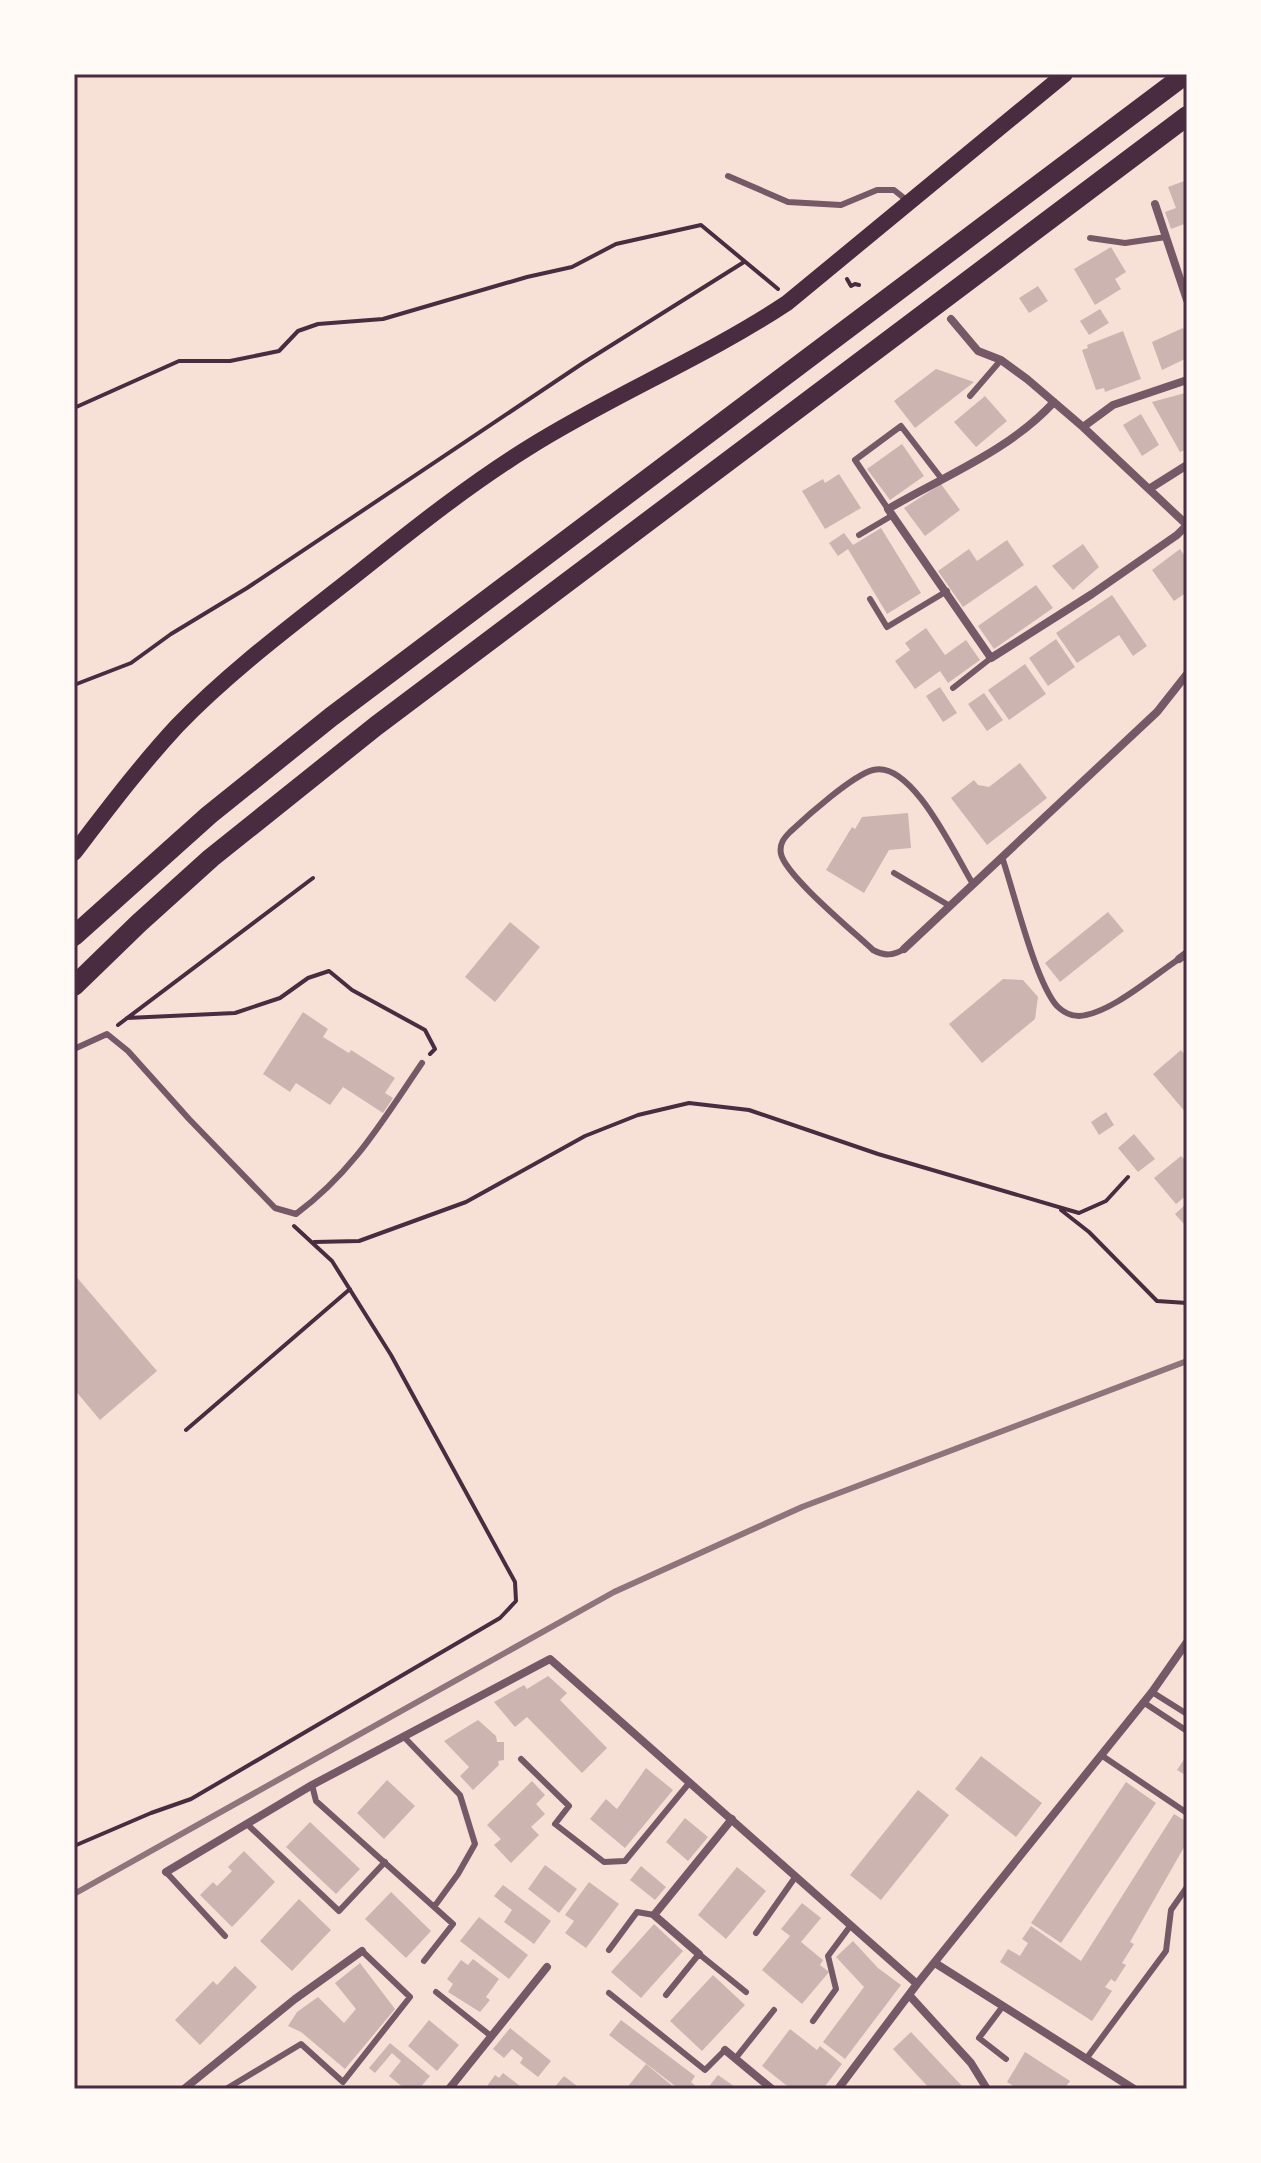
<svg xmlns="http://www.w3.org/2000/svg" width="1261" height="2163" font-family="'Sofia Sans Condensed',sans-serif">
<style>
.building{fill:#ccb4b1}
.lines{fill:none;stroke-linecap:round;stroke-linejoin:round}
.path{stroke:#4a2c40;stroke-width:4}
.service{stroke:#755966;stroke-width:6}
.minor{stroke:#755966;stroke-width:8}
.secondary{stroke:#4a2c40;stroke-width:16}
.trunk{stroke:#4a2c40;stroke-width:20}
.rail{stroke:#8f747c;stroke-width:6}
.neatline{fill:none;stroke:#4a2c40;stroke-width:3}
</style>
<rect width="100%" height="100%" fill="#f7e1d7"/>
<path class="building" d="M1187 180V223L1171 229 1165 212 1176 208 1168 187Z
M1111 247 1126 272 1115 279 1121 289 1095 305 1074 269Z
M1038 286 1048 301 1029 313 1019 298Z
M1100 309 1109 323 1089 335 1080 321Z
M1183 328 1187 337V358L1162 370 1152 342Z
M1123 331 1141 379 1105 392 1104 388 1096 390 1082 350 1088 348 1087 345Z
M936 369 974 382 915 428 894 401Z
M1185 393 1187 397V449L1180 452 1152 402Z
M985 396 1007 421 976 447 954 422Z
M1141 414 1159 445 1142 456 1123 425Z
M902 444 924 476 890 500 867 469Z
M839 474 861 508 825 529 802 491 823 479 825 483Z
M941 484 960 510 925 536 904 508Z
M881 528 921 593 887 614 848 549 838 556 829 543 844 533 853 545Z
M1007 540 1024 565 963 607 938 571 969 549 977 561Z
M1083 544 1099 567 1073 590 1052 566Z
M1180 549 1187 559V592L1174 601 1152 570Z
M1036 585 1053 608 994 649 978 626Z
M1112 595 1147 646 1133 656 1119 635 1077 663 1056 633Z
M926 628 945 655 966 640 980 660 948 683 940 671 915 689 895 661 910 650 905 643Z
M1056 639 1075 667 1048 686 1029 658Z
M1025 664 1046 694 1009 720 988 690Z
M940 687 957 713 943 722 926 696Z
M984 693 1003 720 987 731 968 704Z
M1020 763 1047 798 987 845 951 798 974 780 978 785 989 787Z
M908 813 911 848 889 850 864 893 826 870 852 827 855 829 862 817Z
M1108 912 1124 931 1060 982 1045 963Z
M510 922 540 947 495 1002 465 977Z
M1003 979 1023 980 1038 997 1035 1019 982 1063 949 1024Z
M303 1012 328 1029 323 1037 349 1053 351 1050 395 1078 385 1093 393 1098 383 1113 343 1087 330 1105 296 1083 290 1092 263 1074Z
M1181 1050 1187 1057V1114L1153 1074Z
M1106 1112 1114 1125 1099 1135 1091 1122Z
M1134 1134 1155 1159 1138 1172 1118 1148Z
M1181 1156 1185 1160 1187 1158V1195L1176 1204 1154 1178Z
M1185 1205 1187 1221 1184 1224 1175 1214Z
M74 1274 157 1371 100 1420 74 1389Z
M548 1676 567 1693 560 1700 607 1748 582 1773 527 1717 515 1727 494 1702 524 1685 527 1689Z
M478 1720 496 1736 497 1742H504V1760L498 1761 499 1765 473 1790 460 1776 469 1767 444 1741Z
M1187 1755V1776L1177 1770Z
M981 1756 1042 1803 1016 1837 955 1789Z
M646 1768 673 1790 625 1848 590 1819 606 1799 617 1809Z
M387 1780 415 1806 384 1839 357 1813Z
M532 1781 545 1795 536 1804 545 1814 531 1827 539 1835 511 1863 494 1845 501 1839 487 1825Z
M1126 1782 1156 1803 1061 1943 1031 1923Z
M918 1790 949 1815 881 1900 850 1875Z
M1174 1814 1187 1822V1842L1130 1942 1134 1944 1122 1963 1126 1965 1115 1982 1111 1979 1105 1987 1112 1991 1092 2021 1000 1962 1008 1949 1020 1956 1028 1943 1022 1939 1031 1926 1081 1961Z
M685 1818 708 1837 688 1861 666 1842Z
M310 1822 360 1869 336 1894 286 1847Z
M244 1851 275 1882 232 1927 200 1895 213 1882 217 1886 232 1871 228 1867Z
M545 1865 577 1889 559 1913 528 1889Z
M641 1866 666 1887 655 1900 630 1880Z
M737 1867 766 1891 726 1939 698 1915Z
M589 1882 619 1904 586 1948 565 1933 574 1921 565 1915Z
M503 1885 551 1921 534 1944 504 1922 512 1910 494 1896Z
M391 1892 431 1931 406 1958 365 1919Z
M299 1899 331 1930 292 1971 260 1941Z
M802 1903 821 1918 801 1942 823 1960 820 1965 829 1972 802 2004 762 1970 790 1936 781 1929Z
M479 1917 528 1955 509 1979 460 1941Z
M654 1924 683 1951 641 1998 611 1972Z
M853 1941 878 1968 901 1985 845 2059 823 2042 864 1987 836 1957Z
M473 1959 499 1979 486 1997 490 2000 480 2012 448 1992 453 1984 447 1979 461 1960 468 1965Z
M360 1963 395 2009 345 2069 301 2032 288 2026 297 2012 318 1997 344 2023 356 2009 335 1983Z
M235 1966 257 1987 200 2045 175 2020 213 1981 217 1985Z
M713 1975 745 2005 702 2051 670 2021Z
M429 2020 459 2045 437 2071 408 2046Z
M621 2020 695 2076 691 2082 699 2089H679L609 2035Z
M510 2028 551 2061 538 2077 520 2063 523 2058 512 2049 504 2058 493 2049Z
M790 2029 817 2050 820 2046 842 2064 823 2089H791L762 2066Z
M911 2032 962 2086 959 2089H930L893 2049Z
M390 2043 430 2076 419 2089H405L389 2076 401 2061 392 2053 375 2073 369 2068Z
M1025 2052 1070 2081 1064 2089H1018L1007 2082Z
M646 2064 676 2089H626Z
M503 2073 524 2089H485L495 2075 499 2078Z
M718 2075 731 2084 738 2089H707Z
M564 2076 581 2089H553Z"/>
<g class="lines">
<path class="path" d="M847 279 851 286 855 284 859 285
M74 408 179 361H230L279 351 298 331 318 324 383 319 527 277 572 267 616 244 701 225 778 289
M74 685 131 663 171 634 247 588 583 363 744 262
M127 1018 235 1013 280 998 308 978 329 971 352 990 425 1030 435 1049 430 1054
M118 1025 313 878
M1061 1210 1089 1232 1157 1301 1187 1303
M314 1242 359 1241 466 1202 585 1136 638 1115 689 1103 749 1110 878 1154 1079 1213 1106 1201 1128 1177
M186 1430 350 1289
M74 1846 151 1813 191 1799 500 1618 516 1601 515 1582 391 1355 332 1261 294 1226"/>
<path class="service" d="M728 176 788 202 841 205 877 190H894L909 202
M1090 238 1125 243 1166 237
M970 396 1001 360
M888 509 855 460 901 426 941 478
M859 535 893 515
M870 599 887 627 947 591
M953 688 991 658
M1002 857C1014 892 1035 981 1057 1006 1063 1012 1070 1016 1079 1016 1110 1014 1153 976 1179 959
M894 873 950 906
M904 949C893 956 884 956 873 950 854 932 786 876 781 854 779 844 784 838 790 832 807 816 853 775 873 770 912 759 956 857 973 884
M74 1049 107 1034 128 1051 189 1119 275 1208 296 1214C353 1172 383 1120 422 1063
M1152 1692 1187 1714
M1143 1702 1187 1731
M404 1737 460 1795 475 1844 458 1874 434 1907
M1101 1755 1187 1813
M521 1759 569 1806 555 1824 604 1862 625 1861 690 1782
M312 1785 316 1801 453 1924 424 1961
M247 1824 339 1911 385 1862
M166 1872 225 1936
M756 1933 796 1876
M609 1950 637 1912 654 1915
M436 1992 491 2036
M609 1993 705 2070 725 2050
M666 1995 699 1954 746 1992
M1003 2006 979 2038 1006 2059
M813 2021 836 1989 828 1956 851 1925
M735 2059 774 2010
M1086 2059 1166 1951 1171 1910 1187 1887
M226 2089 301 2044 343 2082 410 1997 362 1951"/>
<path class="minor" d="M1155 204 1187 300
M951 319 978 351 1001 360 1027 379 1083 427 1187 525
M1054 402C1009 451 944 476 888 509L991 658 1092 594 1177 535 1187 525
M1083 427 1113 405 1187 380
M1149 489 1187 465
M904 949 1157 712 1187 674
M1179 959 1187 953
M166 1872 312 1785 550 1659 917 1984
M699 1954 654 1915 732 1819
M935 1963 1134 2089
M909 1995 971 2063 987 2089
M725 2050 772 2089
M184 2089 295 1999 362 1951
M449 2089 547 1967
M838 2089 917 1984 1152 1692 1187 1642"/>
<path class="secondary" d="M74 853C107 810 140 766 177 726 233 668 299 620 362 570 416 527 470 484 528 448 612 395 704 358 787 303L1065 74"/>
<path class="trunk" d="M74 936 209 815 331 717 1186 74
M74 986 139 923 211 858 376 726 1187 116"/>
<path class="rail" d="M74 1894 614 1592 802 1507 1187 1361"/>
</g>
<rect width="1261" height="2163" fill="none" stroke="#fffaf5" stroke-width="152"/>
<rect x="76" y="76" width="1109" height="2011" class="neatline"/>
</svg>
